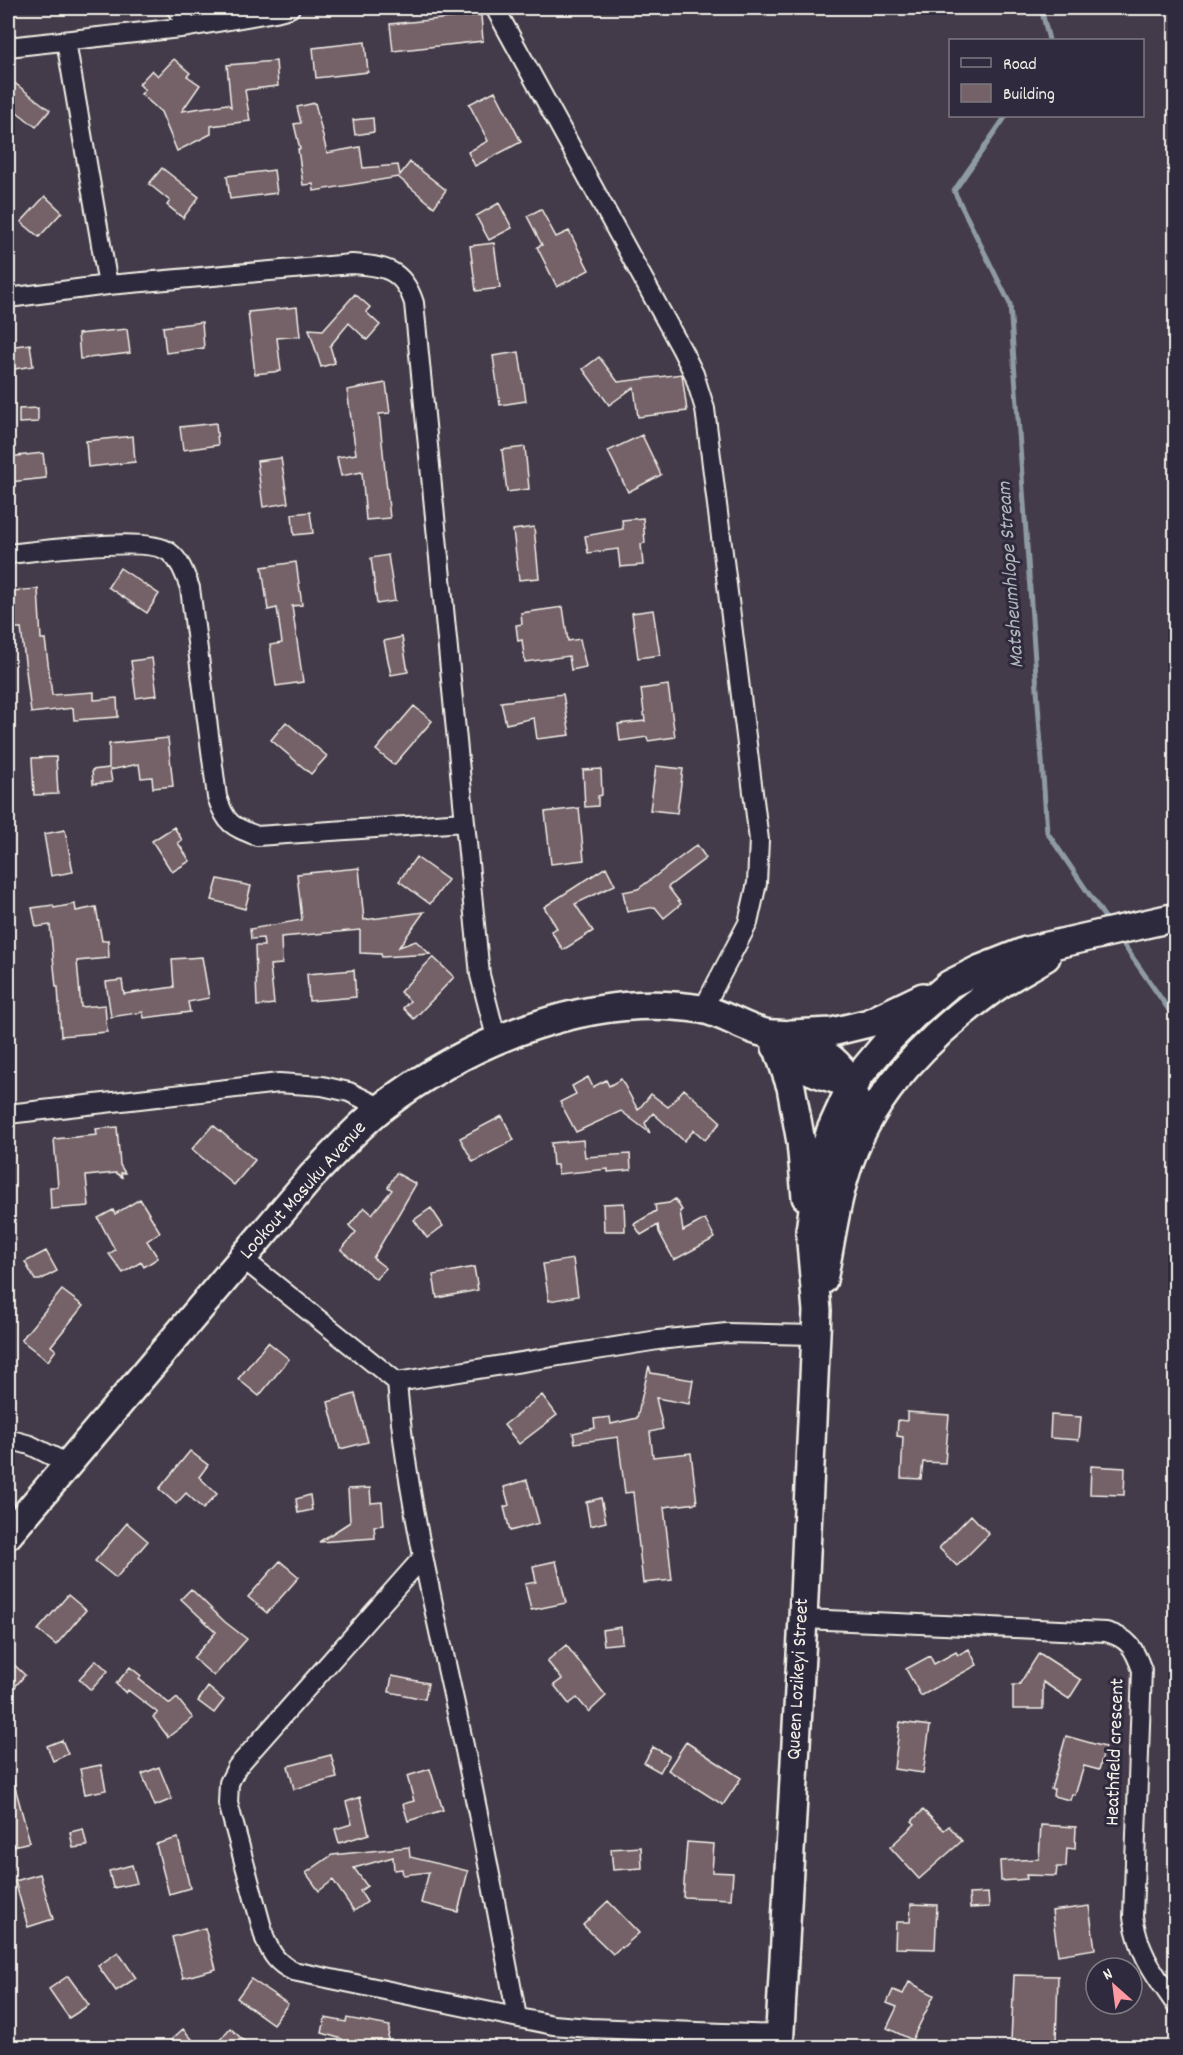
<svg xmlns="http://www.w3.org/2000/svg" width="1183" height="2055" font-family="Dekko,sans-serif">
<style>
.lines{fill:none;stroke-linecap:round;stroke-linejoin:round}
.stream{stroke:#8f9ba4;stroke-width:5}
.building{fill:#756269;stroke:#f4f1e8;stroke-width:1.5}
.street-casing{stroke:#f4f1e8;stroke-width:22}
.secondary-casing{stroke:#f4f1e8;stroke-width:32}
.street{stroke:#2f2a3d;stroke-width:18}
.secondary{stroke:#2f2a3d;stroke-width:27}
.labels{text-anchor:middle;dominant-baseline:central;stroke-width:6;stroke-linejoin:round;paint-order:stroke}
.street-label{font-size:20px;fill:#f4f1e8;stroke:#2f2a3d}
.water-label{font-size:21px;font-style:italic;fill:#b0b8ba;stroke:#2f2a3d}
</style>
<rect width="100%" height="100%" fill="#443b4a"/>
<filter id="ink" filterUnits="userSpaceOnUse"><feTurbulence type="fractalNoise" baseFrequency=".0167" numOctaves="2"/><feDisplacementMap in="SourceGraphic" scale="12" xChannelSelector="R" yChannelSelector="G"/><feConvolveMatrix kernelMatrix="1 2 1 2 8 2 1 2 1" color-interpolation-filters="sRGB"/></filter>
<g filter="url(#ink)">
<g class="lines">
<path class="stream" d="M1041 8 1049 40
M1006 116 954 191 1010 304 1047 832 1110 925
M1119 938 1176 1020"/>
</g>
<path class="building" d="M481 15 483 41 393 51 390 24Z
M365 42 368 72 316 78 313 48Z
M174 59 190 73 187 76 200 85 182 111 227 104 231 107 227 65 276 61 278 86 245 90 250 121 211 126V134L177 151 161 112 141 94 145 90 139 84 152 70 158 76Z
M8 78 50 110 36 127 8 105Z
M495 91 521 142 475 166 468 152 488 141 469 104Z
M315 103 327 153 360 147 363 168 398 165 400 175 410 162 446 190 434 207 398 177 314 191 313 184 303 185 298 149H300L294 124 301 123 297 107Z
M373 118 374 132 355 135 353 120Z
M162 168 199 197 183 218 167 205 170 201 149 184Z
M274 170 277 193 230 199 227 176Z
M45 196 62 212 39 237 21 222Z
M499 203 512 228 489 240 476 216Z
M541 209 556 237 569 231 589 270 557 287 537 247 542 245 527 216Z
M494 243 500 288 476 291 470 246Z
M355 294 370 307 366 312 380 325 367 340 349 323 330 346 335 363 321 367 309 329 323 330Z
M297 307 300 336 277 338 281 371 255 374 248 312Z
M202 322 204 348 166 353 163 327Z
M127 329 130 353 80 359 78 334Z
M30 344 33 366 8 370V347Z
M519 352 526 401 500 405 493 356Z
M599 357 618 382 682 374 687 411 638 417 634 387 609 405 583 369Z
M386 383 390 413 379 414 390 518 366 520 362 472 341 476 337 457 356 454 347 390Z
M38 408V422L19 423V409Z
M216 423 218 445 183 450 180 427Z
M642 435 661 475 628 492 608 451Z
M133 436 135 462 88 467 86 441Z
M525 447 529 489 507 492 502 450Z
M43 453 46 478 10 482 8 457Z
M281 458 288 503 263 507 257 461Z
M310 512 313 533 294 535 292 514Z
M643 518 645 543 641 544 643 565 620 567 618 549 588 553 585 536 623 529 622 520Z
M534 527 539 578 519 580 513 530Z
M388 555 395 601 377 604 371 558Z
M296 562 302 605 292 606 303 682 276 686 270 645 282 643 277 608 268 610 262 567Z
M120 568 159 594 147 613 108 587Z
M38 589 41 639H45L52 695 94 692V700L117 698 118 717 74 720 73 708 31 713 21 628H14L11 591Z
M563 607 568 641 580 639 586 667 571 670 569 656 525 662 522 640 518 641 516 625 522 624 521 613Z
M653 610 660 655 638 658 632 613Z
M402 637 408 672 391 675 384 641Z
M152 658 157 695 136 698 131 661Z
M668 685 675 737 648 741 647 737 620 741 618 724 645 721 641 689Z
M563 694 570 735 537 739 534 718 506 724 501 702Z
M414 706 432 721 394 765 376 750Z
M286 722 327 756 311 774 271 740Z
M168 738 173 786 153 788 152 777 141 778 139 764 110 770 112 782 93 784 92 770 109 768V744Z
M56 757 58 794 34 795 32 758Z
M656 766 683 769 677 813 650 810Z
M601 769 602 795 598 796V806L585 807 583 770Z
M579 808 584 860 551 864 545 812Z
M174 827 182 840 178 843 190 861 172 872 152 841Z
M65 830 73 872 51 876 44 834Z
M697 845 706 858 668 887 681 904 664 918 655 907 627 912 623 892 638 889Z
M416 857 448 880 430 904 399 881Z
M606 867 615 885 575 904 593 931 563 950 551 931 557 928 544 907Z
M359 868 364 920 424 912 399 947 416 941 430 954 382 957 381 954 360 953V930L281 937 282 964 270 965 274 1004 257 1006 255 946H264L263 938 251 939 250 929 302 920 297 874Z
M218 879 251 886 245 909 212 900Z
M75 904 76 911 96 907 102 941 108 940 109 958 77 961 81 1007 105 1005 107 1032 61 1036 58 987H56L50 925 36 927 32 908 53 905 54 908Z
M202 957 209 998 188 1002 190 1012 144 1018 143 1012 111 1017 106 982 122 980 124 994 174 987 172 959Z
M433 957 454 977 414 1019 403 1008 410 1001 400 992Z
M354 970 356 997 309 1001 307 974Z
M588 1077 593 1087 606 1080 609 1086 621 1079 638 1110 651 1094 668 1107 684 1089 721 1122 705 1140 694 1130 684 1141 653 1113 645 1123 650 1133 621 1111 576 1132 560 1102 576 1094 572 1086Z
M502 1116 514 1140 473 1162 460 1138Z
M213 1125 255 1160 234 1185 192 1149Z
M117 1127 120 1165 125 1173H121L122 1177 116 1173 86 1176 89 1206 51 1209 50 1187H58L54 1139 97 1135 96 1129Z
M583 1140 585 1157 630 1154 631 1170 608 1172V1169L558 1174 557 1165H553L551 1143Z
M396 1173 416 1184 373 1258 386 1268 376 1279 341 1250 356 1232 349 1226 364 1207 372 1214 392 1190 388 1187Z
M140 1199 160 1232 147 1241 158 1258 144 1267 141 1262 123 1273 109 1254 115 1250 98 1218 113 1210 115 1214Z
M675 1199 682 1210 680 1211 683 1231 705 1219 715 1238 674 1260 659 1232 658 1225 641 1235 634 1224 656 1211 655 1205 669 1203Z
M624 1203 625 1231H604L603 1204Z
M431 1208 443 1226 427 1238 414 1220Z
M46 1251 57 1271 40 1280H35L25 1262Z
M573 1259 578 1296 549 1301 543 1264Z
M474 1267 478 1290 437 1298 433 1275Z
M62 1290 83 1306 51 1346 56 1350 48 1361 21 1340Z
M268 1342 289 1359 259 1396 238 1379Z
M649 1366 651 1373 693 1380 689 1404 656 1398 663 1429 650 1432 653 1457 691 1453 697 1503 664 1507 672 1580 643 1583 633 1492 625 1493 618 1437 575 1443 573 1433 595 1428 594 1419 610 1417 611 1424 637 1418Z
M355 1394 368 1442 340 1449 328 1402Z
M542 1395 557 1415 519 1444 504 1425Z
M907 1412 949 1415 945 1463 923 1462 921 1479 901 1478 903 1437 897 1436 898 1420 907 1421Z
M1051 1415 1081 1417 1079 1440 1050 1438Z
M190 1451 208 1465 199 1477 217 1494 203 1509 186 1493 176 1504 159 1489Z
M1091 1466 1125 1468 1124 1495 1090 1494Z
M527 1480 539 1523 510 1531 504 1507 509 1505 504 1487Z
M370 1488 371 1503 382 1502 384 1525 374 1526 375 1538 319 1542 350 1522 348 1489Z
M310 1495 312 1510 298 1513 296 1499Z
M601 1498 606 1522 590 1526 586 1502Z
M971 1515 989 1534 957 1566 939 1548Z
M127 1523 148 1541 116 1578 95 1561Z
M280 1561 299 1577 267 1613 248 1597Z
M556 1561 566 1603 531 1610 525 1584 536 1582 533 1566Z
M191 1589 225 1622 247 1639 214 1676 193 1658 216 1632 181 1599Z
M68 1595 86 1610 56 1645 38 1630Z
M621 1627 622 1643 604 1645 602 1630Z
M566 1645 606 1696 589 1712 577 1698 569 1704 554 1685 562 1679 547 1661Z
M969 1649 977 1665 921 1696 906 1669 930 1656 934 1664 956 1652 958 1655Z
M1039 1653 1081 1680 1069 1699 1043 1682V1709H1013V1685H1019Z
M8 1659 25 1675 8 1695Z
M96 1660 108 1671 91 1690 79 1679Z
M130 1667 141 1676 139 1679 170 1704 177 1698 193 1718 168 1737 153 1717 158 1713 128 1690 126 1693 116 1684Z
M392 1676 428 1683 425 1699 389 1692Z
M208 1687 224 1700 214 1713 198 1701Z
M900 1722 930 1726 923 1773 894 1769Z
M1066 1736 1105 1747 1099 1770 1084 1766 1075 1795 1072 1794 1070 1800 1053 1796 1054 1789H1051Z
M62 1740 68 1754 53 1761 47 1746Z
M686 1742 741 1778 723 1805 668 1770Z
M653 1747 669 1756 660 1772 644 1763Z
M331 1755 337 1778 294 1789 288 1766Z
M101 1765 106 1790 85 1794 80 1769Z
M159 1767 172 1799 155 1806 142 1774Z
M430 1769 443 1810 408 1821 403 1804 414 1801 407 1776Z
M12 1776 30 1842 10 1847 8 1838V1777Z
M360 1797 369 1834 339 1843 335 1829 352 1824 346 1802Z
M923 1810 944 1830 949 1826 962 1841 919 1879 890 1847 915 1824 912 1821Z
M1041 1825 1076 1827 1075 1849 1067 1848 1066 1867H1057L1056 1876 1026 1875 1027 1879 1001 1881 1000 1861 1039 1859Z
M83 1829 87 1846 73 1848 70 1832Z
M178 1838 190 1888 169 1894 156 1844Z
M687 1842 714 1844 712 1872 733 1873 731 1899 683 1897Z
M409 1847 410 1857 468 1871 458 1912 421 1903 429 1872 403 1875 402 1869 394 1870 393 1857 354 1868 367 1886 360 1891 367 1902 354 1911 333 1880 319 1891 306 1873 332 1855Z
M641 1847 642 1868 613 1870 611 1849Z
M132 1865 137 1883 113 1888 109 1871Z
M40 1874 53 1919 28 1927 15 1881Z
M988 1893 989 1907 970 1908 969 1894Z
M608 1901 639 1933 622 1948 621 1947 613 1954 583 1925Z
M911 1904 937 1905 935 1949 895 1948 896 1922H910Z
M1089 1906 1095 1949 1058 1955 1052 1911Z
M205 1928 216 1969 183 1978 172 1937Z
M118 1952 136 1978 116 1991 98 1966Z
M1014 1975 1058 1976 1056 2042 1011 2041Z
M68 1976 89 2005 69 2018 49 1989Z
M251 1979 288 2004 273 2024 237 1998Z
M909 1982 934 1995 912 2040 887 2028 897 2007 887 2003 893 1990 903 1994Z
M325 2018 346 2022 347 2018 390 2026 386 2048H374L342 2041V2039L322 2033Z
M230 2028 252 2048H213Z
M183 2029 200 2048H162Z"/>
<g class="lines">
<defs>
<path id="street" d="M176 8 189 27
M495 8 682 350 694 374 705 409 759 840 757 883 748 923 703 1009
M66 41 108 285
M8 47 189 27 275 12 290 8
M8 298 108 285 352 264C385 266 403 269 414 303L480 975 497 1041
M8 554C39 551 148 535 169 552 181 561 185 575 190 588L217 797C226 824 231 826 257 836L464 822
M8 1114 279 1083 322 1086 349 1092 382 1108
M242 1258 397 1382C406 1495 434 1607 458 1718 480 1817 498 1917 517 2017
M397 1382 658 1340 727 1333 816 1335
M8 1439 30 1445 68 1464
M423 1557 237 1767 229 1783 228 1803 265 1939C272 1955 277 1963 293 1971L553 2025 590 2028 779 2035
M803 1619 1106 1632C1129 1638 1134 1648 1142 1670L1133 1917C1139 1955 1155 1974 1176 2005"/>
<path id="secondary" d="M791 1034 832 1032 869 1023 923 997
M776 1047C797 1069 824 1076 852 1084L856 1083
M778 1049 791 1087 801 1142 806 1197
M823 1280C831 1241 836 1198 850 1160 874 1092 931 1035 988 993 1006 979 1027 969 1046 957
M8 1535 312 1176C335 1152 358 1126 384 1106 470 1040 591 991 701 1009 723 1013 743 1028 765 1033 772 1035 780 1033 787 1035 815 1042 854 1069 855 1100 855 1119 852 1140 850 1159
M779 2048 803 1619 817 1311 810 1231 818 1173 831 1130 852 1084 888 1041 915 1014 950 984 978 970 1026 951 1176 917"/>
</defs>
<use href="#street" class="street-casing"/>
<use href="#secondary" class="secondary-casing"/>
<use href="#street" class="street"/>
<use href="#secondary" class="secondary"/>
</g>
</g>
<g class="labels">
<g class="street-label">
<text transform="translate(304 1191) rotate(-48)">Lookout Masuku Avenue</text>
<text transform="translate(799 1679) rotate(-87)">Queen Lozikeyi Street</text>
<text transform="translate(1116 1752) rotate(-88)">Heathfield crescent</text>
</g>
<g class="water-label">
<text transform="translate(1012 575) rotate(-94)">Matsheumhlope Stream</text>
</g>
</g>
<rect width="1183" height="2055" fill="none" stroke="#2f2a3d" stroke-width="30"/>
<rect x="15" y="15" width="1153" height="2025" fill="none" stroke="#f4f1e8" stroke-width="2" filter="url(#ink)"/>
<rect x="949" y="39" width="195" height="78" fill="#2f2a3d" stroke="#7e7a81" stroke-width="1.5"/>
<rect x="961" y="58" width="30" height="9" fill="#2f2a3d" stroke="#7e7a81" stroke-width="1.5"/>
<text x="1003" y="69" font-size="18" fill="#f4f1e8">Road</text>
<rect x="961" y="84" width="30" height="18" fill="#756269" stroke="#7e7a81" stroke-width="1.5"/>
<text x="1003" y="99" font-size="18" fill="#f4f1e8">Building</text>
<g transform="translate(1114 1986) rotate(332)"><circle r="28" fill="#2f2a3d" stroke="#7e7a81" stroke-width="1.5"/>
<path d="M0-4.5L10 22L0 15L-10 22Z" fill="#ff9aa2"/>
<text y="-9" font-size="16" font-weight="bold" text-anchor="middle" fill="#f4f1e8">N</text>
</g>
</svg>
